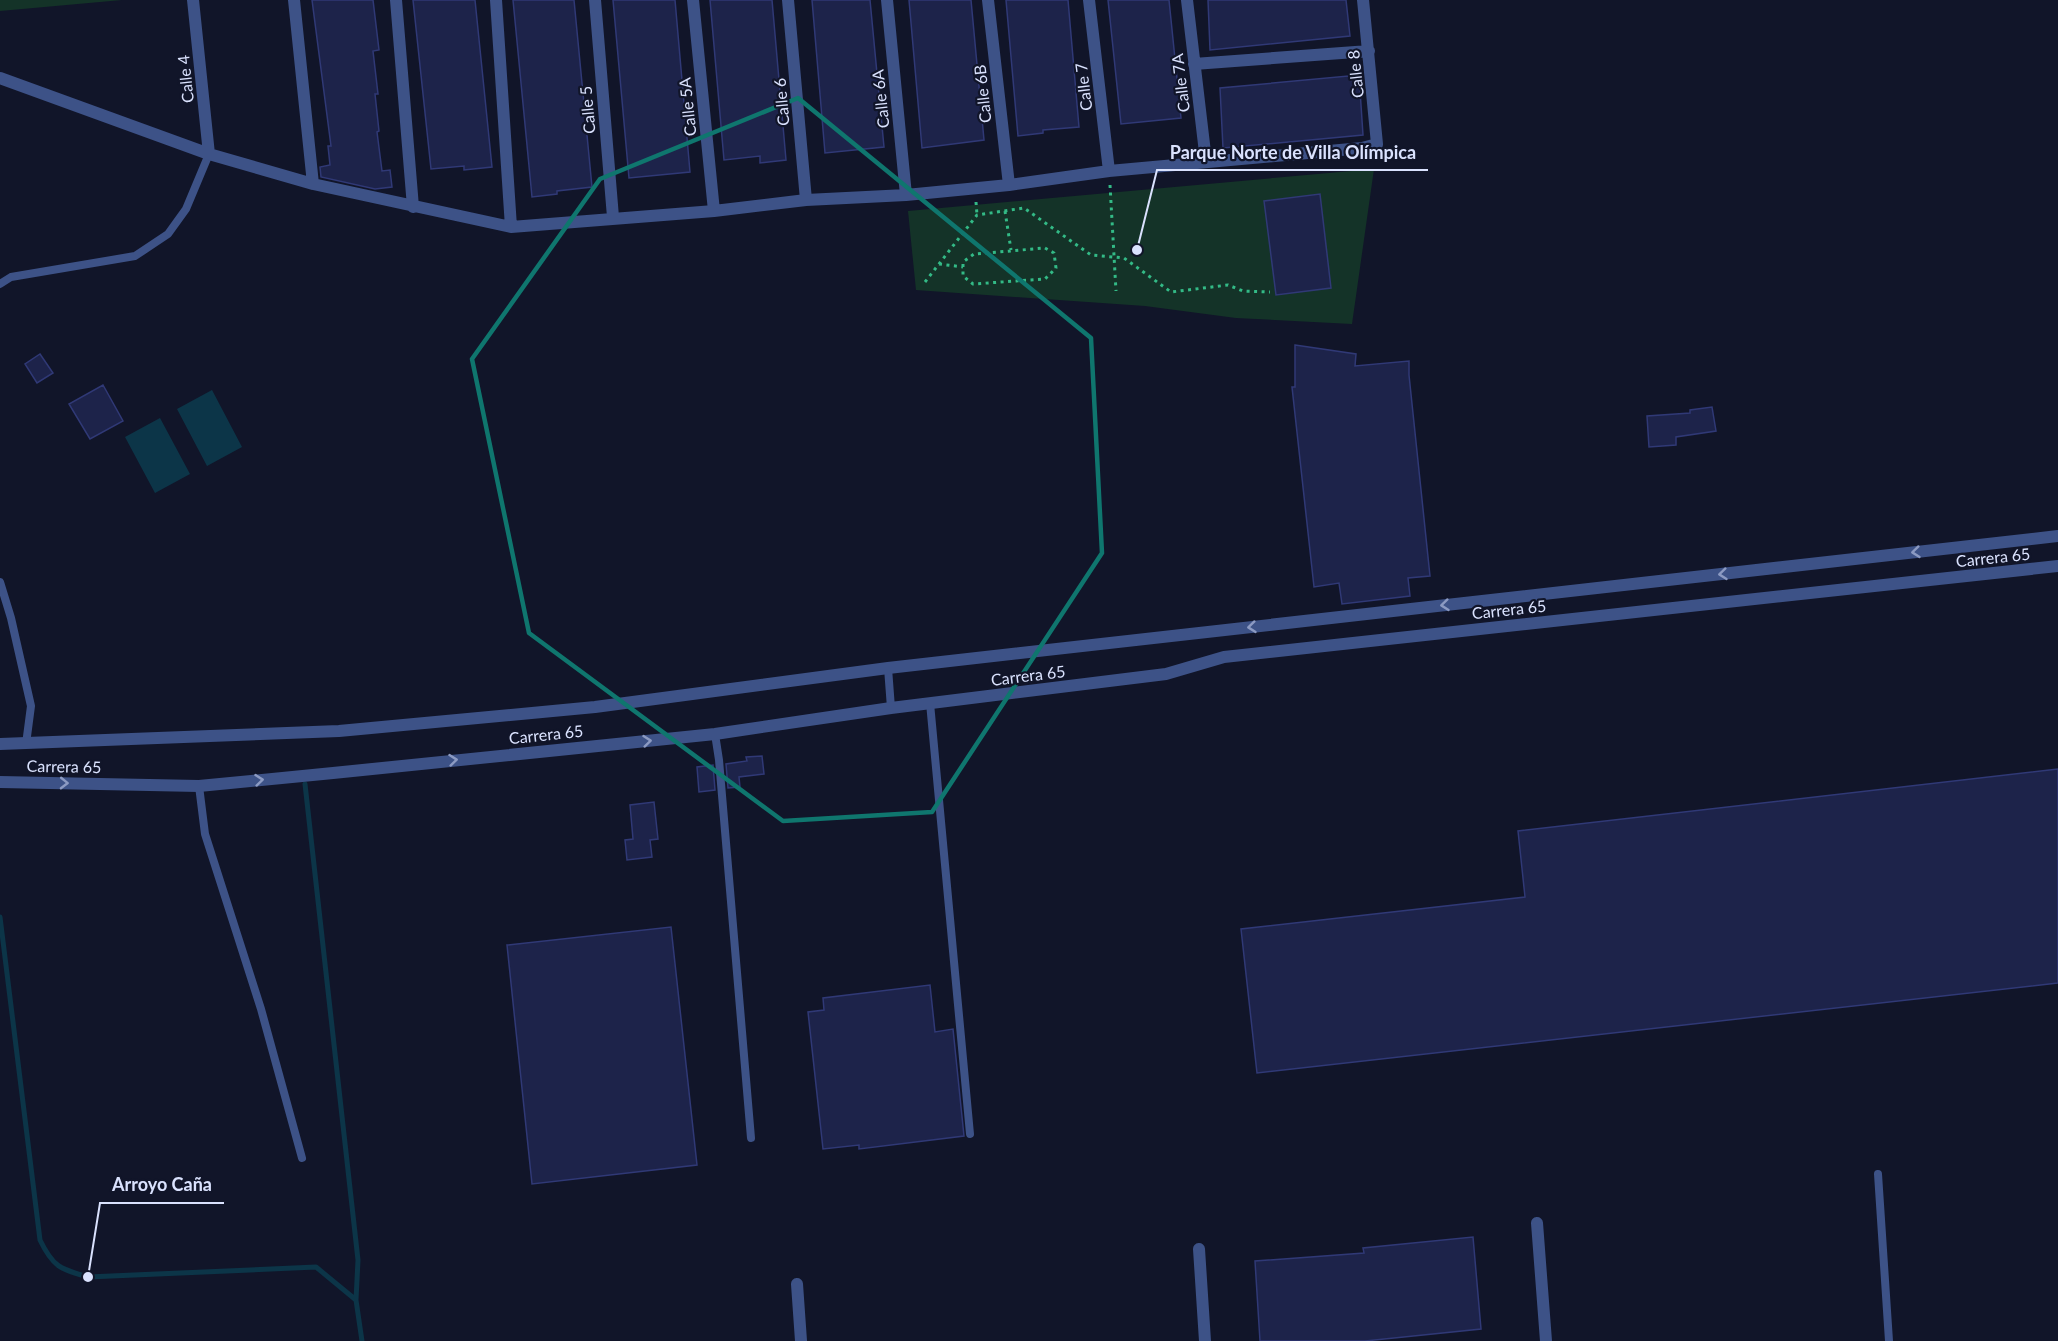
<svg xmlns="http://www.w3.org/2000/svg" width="2058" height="1341" font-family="Lato,sans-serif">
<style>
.green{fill:#143328}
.water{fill:#0c3548}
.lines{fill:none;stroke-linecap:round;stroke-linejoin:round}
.stream{stroke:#0c3548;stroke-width:5}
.building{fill:#1d234a;stroke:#303976;stroke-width:1.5}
.path{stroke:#33ba86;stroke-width:3;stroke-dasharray:3 4.5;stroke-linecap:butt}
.lane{stroke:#3d5287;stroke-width:8}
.street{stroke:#3d5287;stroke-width:12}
.oneway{stroke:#8c9ac2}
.marked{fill:none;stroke:#0f766e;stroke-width:4.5;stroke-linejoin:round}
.labels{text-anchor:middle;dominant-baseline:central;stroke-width:4.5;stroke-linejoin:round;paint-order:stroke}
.street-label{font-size:16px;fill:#dae2fe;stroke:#111529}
.leader{fill:none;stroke:#dae2fe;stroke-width:2}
.callout-dot{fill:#dae2fe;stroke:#111529;stroke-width:2}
.callout-label{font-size:18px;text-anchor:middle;font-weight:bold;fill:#dae2fe;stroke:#111529;stroke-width:4.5;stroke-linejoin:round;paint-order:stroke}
</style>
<rect width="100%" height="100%" fill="#111529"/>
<path class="green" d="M0 0H122L0 11Z
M1374 169 1352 324 1236 318 1145 306 916 290 908 211Z"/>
<path class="water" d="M212 390 242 447 207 466 177 409Z
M160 418 190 474 155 493 125 437Z"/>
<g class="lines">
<path class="stream" d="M305 784 358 1260 356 1300
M0 917 40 1240C53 1267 60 1269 88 1277L316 1267 356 1300 362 1341"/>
</g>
<path class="building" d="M312 0H373L379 50 373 51 378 94H375L379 131 377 132 382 171 390 170 392 187 375 189 321 177 320 167 330 165 328 146H331Z
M413 0H475L492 167 464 170V166L431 169Z
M513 0H574L592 187 557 191V194L532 197Z
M613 0H675L690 172 629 178Z
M710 0H772L786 160 760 163V156L724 160Z
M812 0H870L884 147 825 153Z
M909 0H971L984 140 922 148Z
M1006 0H1068L1079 127 1043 130V133L1018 136Z
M1108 0H1169L1181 118 1121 124Z
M1208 0H1346L1350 36 1210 50Z
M1359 75 1363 135 1223 148 1220 88Z
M1320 194 1331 288 1276 295 1264 201Z
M1295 345 1356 354 1355 366 1409 361V375L1430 576 1408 578 1410 596 1342 604 1339 583 1314 587 1292 387H1295Z
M40 354 53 373 37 383 25 364Z
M103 385 123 421 90 439 69 404Z
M1712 407 1716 431 1676 437V445L1649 447 1647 416 1690 413V410Z
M762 756 764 774 739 777 740 787 728 788 726 764 747 761 746 757Z
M713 765 715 790 699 792 697 767Z
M2058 769V983L1257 1073 1241 929 1525 897 1518 831Z
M654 802 658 839 650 840 652 857 627 860 625 840 633 839 630 805Z
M671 927 697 1165 532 1184 507 945Z
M930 985 935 1032 953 1029 964 1136 859 1149V1145L823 1149 808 1012 824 1010 823 998Z
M1473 1237 1481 1329 1365 1341H1260L1255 1261 1364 1253 1363 1248Z"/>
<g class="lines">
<path class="path" d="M1110 185 1116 291
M976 202 977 215
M1005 211 1011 250
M1045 248 1054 253 1056 268 1045 279 973 284 963 276V262L974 254Z
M939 264 963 267
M925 282 977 215 1024 208 1091 255 1124 258 1171 292 1228 285 1243 291 1270 292"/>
<path class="lane" d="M0 284 11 277 135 256 168 234 186 209 209 154
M0 582 11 618 31 706 26 744
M888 668 891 708
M930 703 970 1134
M715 734 719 760 751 1138
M199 786 205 834 261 1009 302 1158
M1878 1174 1889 1341"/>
<path class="street" d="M193 0 209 154
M294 0 313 184
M396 0 413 207
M496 0 511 227
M595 0 613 217
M693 0 714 211
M788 0 806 200
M887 0 906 195
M988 0 1009 185
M1089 0 1109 171
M1187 0 1206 161
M1194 64 1369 51
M0 78 209 154 313 184 511 227 714 211 806 200 906 195 1009 185 1109 171 1362 148 1377 144 1363 0
M0 744 339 731 595 707 888 668 2058 536
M0 782 199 786 333 773 715 734 891 708 1166 674 1224 657 2058 566
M1537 1223 1546 1341
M1199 1249 1205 1341
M797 1284 801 1341"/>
</g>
<defs><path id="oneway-chevron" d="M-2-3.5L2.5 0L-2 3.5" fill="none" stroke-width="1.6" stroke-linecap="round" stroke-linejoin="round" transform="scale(1.5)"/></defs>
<g class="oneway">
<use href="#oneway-chevron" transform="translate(1916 552) rotate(174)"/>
<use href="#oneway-chevron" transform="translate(1723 574) rotate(174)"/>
<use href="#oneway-chevron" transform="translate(1445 605) rotate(174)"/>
<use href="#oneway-chevron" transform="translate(1252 627) rotate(174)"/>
<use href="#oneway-chevron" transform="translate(647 741) rotate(-6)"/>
<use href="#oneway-chevron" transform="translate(453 760) rotate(-6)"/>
<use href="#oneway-chevron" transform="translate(259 780) rotate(-6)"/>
<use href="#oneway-chevron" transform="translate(64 783) rotate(1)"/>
</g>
<path class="marked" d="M798 98 1091 338 1102 553 932 812 783 821 529 633 472 359 600 179Z"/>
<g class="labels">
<g class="street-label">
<text transform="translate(1355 74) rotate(-96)">Calle 8</text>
<text transform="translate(185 79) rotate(-96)">Calle 4</text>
<text transform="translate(1180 83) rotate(-97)">Calle 7A</text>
<text transform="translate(1083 87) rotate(-97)">Calle 7</text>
<text transform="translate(982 94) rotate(-96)">Calle 6B</text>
<text transform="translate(880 99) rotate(-96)">Calle 6A</text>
<text transform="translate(781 102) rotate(-95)">Calle 6</text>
<text transform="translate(687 107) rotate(-96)">Calle 5A</text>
<text transform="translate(587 110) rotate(-95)">Calle 5</text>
<text transform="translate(1993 557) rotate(-6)">Carrera 65</text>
<text transform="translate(1509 609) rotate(-6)">Carrera 65</text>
<text transform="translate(1028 675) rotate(-7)">Carrera 65</text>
<text transform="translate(546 734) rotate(-6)">Carrera 65</text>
<text transform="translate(64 766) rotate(1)">Carrera 65</text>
</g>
</g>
<path class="leader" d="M1137 250L1157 170H1428M88 1277L100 1203H224"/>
<g class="callout-dot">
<circle cx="1137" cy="250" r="6"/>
<circle cx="88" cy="1277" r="6"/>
</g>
<g class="callout-label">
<text x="1293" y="159">Parque Norte de Villa Olímpica</text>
<text x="162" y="1191">Arroyo Caña</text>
</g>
</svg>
